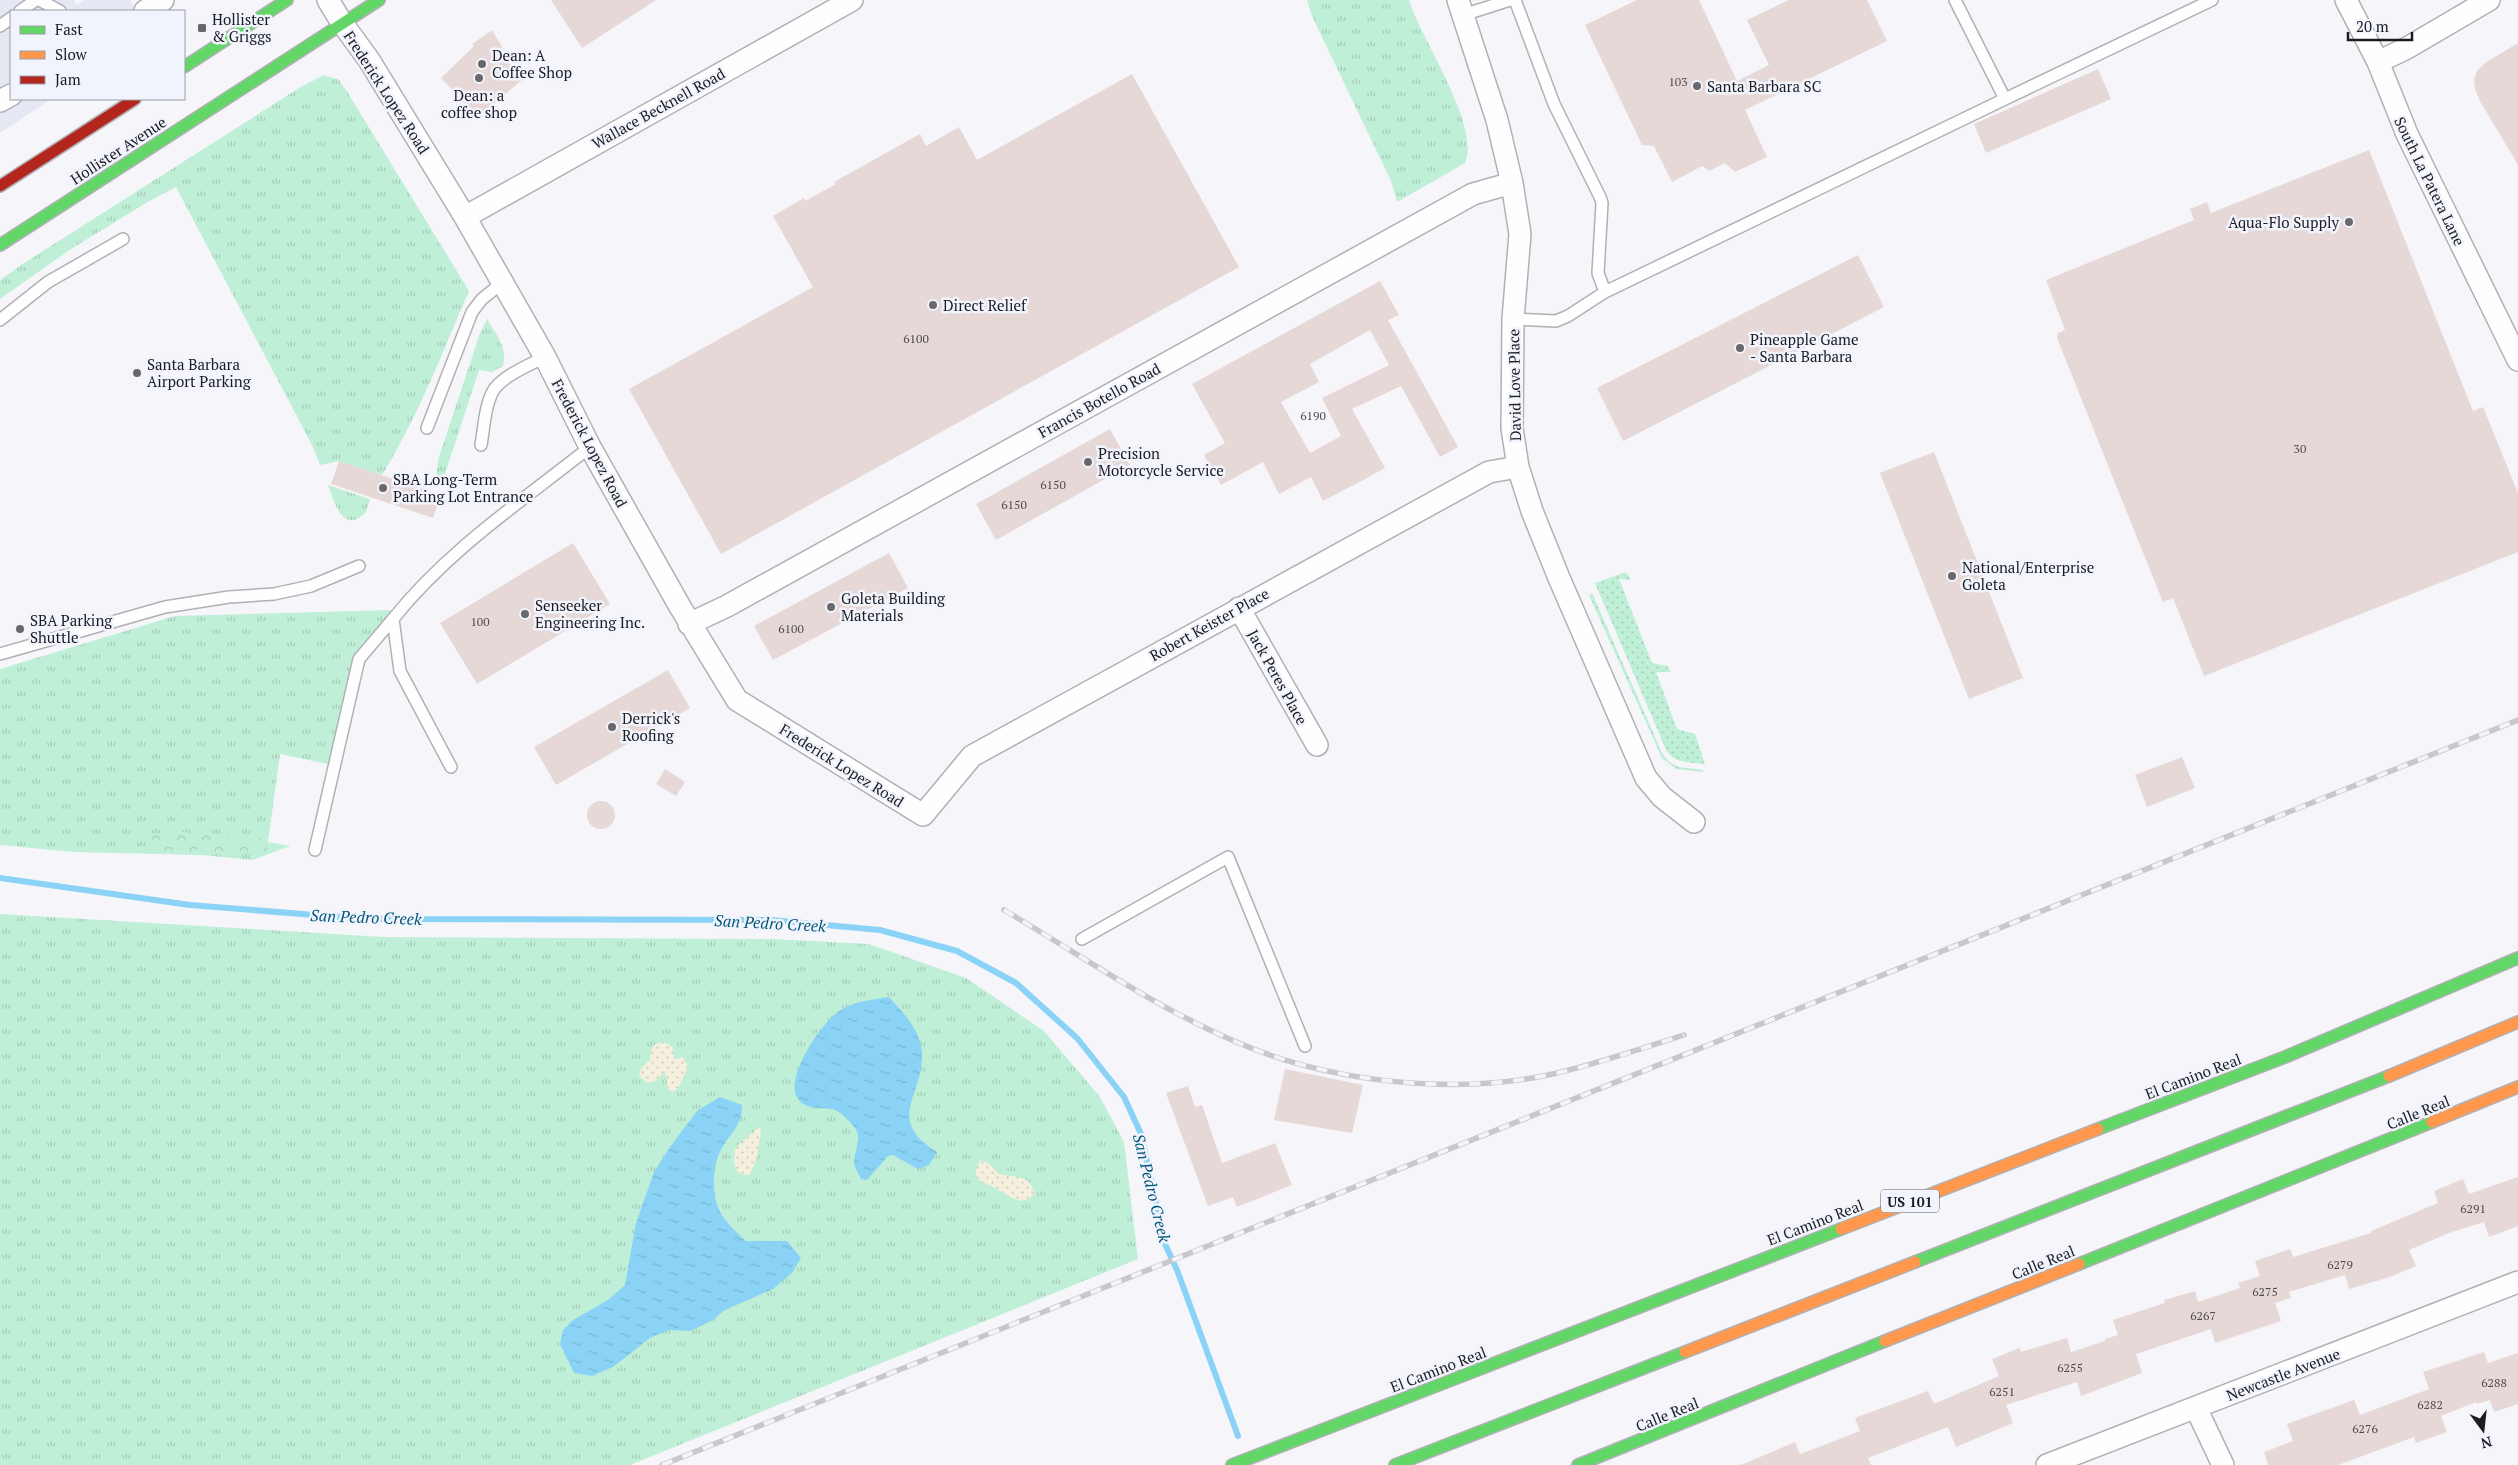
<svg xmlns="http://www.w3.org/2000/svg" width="2518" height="1465" font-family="'PT Serif',serif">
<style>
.built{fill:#e5e8f3}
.grass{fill:url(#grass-tufts)}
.forest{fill:url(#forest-crowns)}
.sand{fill:url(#sand-dots)}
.garden{fill:url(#garden-dots)}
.water{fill:url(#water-ripples)}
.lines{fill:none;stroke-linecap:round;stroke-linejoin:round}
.stream{stroke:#8bd3f6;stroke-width:6}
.building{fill:#e6d8d6;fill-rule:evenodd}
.lane-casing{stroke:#b1b1b5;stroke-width:14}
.street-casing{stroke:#b1b1b5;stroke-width:24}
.fast-casing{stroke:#b1b1b5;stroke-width:14}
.slow-casing{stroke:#b1b1b5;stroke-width:14}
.jam-casing{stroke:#b1b1b5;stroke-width:14}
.lane{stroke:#fefefe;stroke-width:11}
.street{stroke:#fefefe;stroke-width:21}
.fast{stroke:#63d668;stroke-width:11}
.slow{stroke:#ff974d;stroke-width:11}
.jam{stroke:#b3261e;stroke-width:11}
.rail-casing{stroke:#c8c8ca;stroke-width:5.5}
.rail{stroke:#f2f4fd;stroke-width:4;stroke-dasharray:11;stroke-linecap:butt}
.poi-dot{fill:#68686c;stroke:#f2f4fd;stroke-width:2}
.labels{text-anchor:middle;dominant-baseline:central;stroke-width:5;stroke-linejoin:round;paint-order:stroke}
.number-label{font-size:12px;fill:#4e4b4e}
.shield{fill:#f2f4fd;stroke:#5c5d62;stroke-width:1}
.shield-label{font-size:14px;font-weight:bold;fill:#1c1c20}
.poi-label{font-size:15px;fill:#1c1c20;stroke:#f2f4fd;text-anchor:start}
.street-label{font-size:15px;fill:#1c1c20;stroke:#f2f4fd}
.water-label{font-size:16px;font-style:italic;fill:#005777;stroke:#f2f4fd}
</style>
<defs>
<pattern id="grass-tufts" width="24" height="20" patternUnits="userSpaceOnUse" patternTransform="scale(1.25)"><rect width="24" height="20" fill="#c0efd7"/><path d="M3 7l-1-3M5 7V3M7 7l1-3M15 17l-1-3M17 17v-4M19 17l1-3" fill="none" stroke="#a4ccb8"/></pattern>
<pattern id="forest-crowns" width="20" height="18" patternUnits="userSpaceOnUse" patternTransform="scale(1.25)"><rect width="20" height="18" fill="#c0efd7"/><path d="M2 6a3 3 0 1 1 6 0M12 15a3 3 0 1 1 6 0" fill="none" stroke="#a4ccb8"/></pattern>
<pattern id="sand-dots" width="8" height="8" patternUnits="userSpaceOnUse" patternTransform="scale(1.25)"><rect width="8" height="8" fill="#f5f0dd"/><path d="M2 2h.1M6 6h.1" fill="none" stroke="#d1cdbd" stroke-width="1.8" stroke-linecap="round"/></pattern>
<pattern id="garden-dots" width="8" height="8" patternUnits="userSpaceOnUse" patternTransform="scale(1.25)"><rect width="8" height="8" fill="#c0efd7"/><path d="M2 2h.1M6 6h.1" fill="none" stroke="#a4ccb8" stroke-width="1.8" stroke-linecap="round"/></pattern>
<pattern id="water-ripples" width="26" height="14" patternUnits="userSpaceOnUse" patternTransform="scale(1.25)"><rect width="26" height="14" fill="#8bd3f6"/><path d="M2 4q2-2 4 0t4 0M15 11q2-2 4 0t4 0" fill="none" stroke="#77b5d3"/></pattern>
</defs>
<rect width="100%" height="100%" fill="#f5f5fa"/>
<path class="built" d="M0 0H74L77 5 84 0H130L137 11H11V99H51L0 133Z"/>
<path class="grass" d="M1307 0H1409C1421 40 1481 125 1465 163L1397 202 1391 181 1312 16Z
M324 75 339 80 346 90 469 291C442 353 418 417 382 475L339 461 320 465 313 447 176 187 146 203 71 249 0 299V280L21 265 299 88Z
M487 319C496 334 508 348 503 366L492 372 479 370 443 480 435 482 439 457 480 333Z
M328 485 370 499 366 512C343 536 334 501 328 485Z
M394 610 357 654 332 765 280 754 268 842 290 846 253 860 202 855 73 852 0 845V669L175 616Z
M0 914 384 937 773 939 869 944 966 978 1044 1031 1100 1097 1124 1142 1138 1259 630 1465H0Z"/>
<path class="forest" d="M182 832 202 834 212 833 227 839 250 840 252 843 260 838 265 841 268 851C249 855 231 847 212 854L198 849C182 860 165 851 148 846L147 840 152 834 167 833 172 837Z"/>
<path class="sand" d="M664 1042 673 1048 674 1059 683 1057 688 1067 679 1087 673 1092 668 1089 665 1071 656 1081 648 1083 639 1076 641 1068 650 1060C652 1048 650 1044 664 1042Z
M759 1127 761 1130C758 1145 758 1163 749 1175 732 1176 733 1159 736 1147Z
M981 1160 988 1163 999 1174C1014 1178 1032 1174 1034 1194 1022 1208 1009 1196 997 1189 983 1180 967 1181 981 1160Z"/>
<path class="garden" d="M1626 572 1631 580 1619 579 1652 663 1667 666 1671 672H1656L1677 729 1695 734 1705 764C1690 762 1678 764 1667 752L1595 583Z
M1592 593 1662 753 1669 762 1679 767 1703 770V772L1676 769 1662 758 1589 595Z"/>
<path class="water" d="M889 997C904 1013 923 1033 922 1057 921 1099 886 1120 937 1152L929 1165 918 1169 893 1155 888 1156 867 1180 861 1179C859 1174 854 1167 854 1161 855 1151 862 1137 855 1128 851 1123 841 1112 835 1110 822 1106 805 1112 797 1097 785 1077 821 1023 838 1012 853 1001 871 1000 889 997Z
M720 1097 742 1105C742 1126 731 1132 721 1150 711 1168 711 1201 724 1218 730 1226 738 1234 746 1241H787L801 1258 792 1273 773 1289 725 1310 711 1321 690 1331 669 1330 650 1338 613 1367 592 1376 574 1373 560 1344 563 1330 573 1320 608 1300 625 1285 636 1223 654 1172 670 1147 697 1111Z"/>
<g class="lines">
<path class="stream" d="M0 878 190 905 365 919 771 920 880 930 957 951 1016 983 1077 1038 1124 1097 1141 1134 1165 1244 1177 1270 1238 1436"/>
</g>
<path class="building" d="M551 0H656L582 48Z
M1637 0H1699L1737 81 1769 65 1747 20 1789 0H1867L1887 41 1745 110 1767 157 1735 172 1725 163 1709 171 1702 166 1672 182 1654 146 1642 145 1585 25Z
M492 30 502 47 497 50 523 79 478 118 441 78 474 46 472 44Z
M2518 43V165L2480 101 2475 89 2474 80 2477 71 2485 63Z
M2098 69 2111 99 1986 153 1974 124Z
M1132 74 1239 267 721 554 629 389 813 287 773 216 804 198 805 201 836 184 834 182 920 134 926 146 959 127 977 160Z
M2369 150 2473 411 2483 407 2518 493V552L2204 676 2173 598 2163 602 2121 498 2057 338 2058 333 2065 330 2046 280 2194 220 2190 209 2207 202 2211 213Z
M1858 255 1884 307 1623 441 1597 388Z
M1380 281 1399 315 1388 320 1458 447 1440 457 1401 386 1352 409 1385 468 1365 479 1323 501 1311 477 1279 494 1263 462 1221 485 1204 455 1225 443 1192 384ZM1370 330 1389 365 1322 398 1341 436 1310 453 1281 402 1319 382 1310 364Z
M1110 429 1130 465 996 540 976 504Z
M1934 452 2023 678 1969 699 1880 473Z
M339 461 441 495 433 518 331 484Z
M573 543 610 604 477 684 440 623Z
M889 553 908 588 773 660 754 626Z
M668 670 690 708 556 785 534 747Z
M2182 757 2195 788 2147 807 2135 775Z
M665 769 685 782 676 796 656 784Z
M587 815a14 14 0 1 1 28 0a14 14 0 1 1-28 0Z
M1285 1069 1363 1085 1352 1133 1274 1120Z
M1188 1086 1195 1107 1202 1105 1222 1163 1275 1143 1292 1185 1237 1207 1233 1197 1208 1206 1166 1093Z
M2518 1177V1226L2489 1237 2484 1222 2449 1233 2409 1250 2416 1266 2390 1277 2349 1289 2345 1275 2289 1292 2291 1298 2275 1303 2281 1321 2215 1343 2211 1329 2136 1354 2142 1373 2081 1396 2077 1382 2006 1405 2013 1423 1956 1447 1948 1427 1868 1458 1871 1465H1741L1795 1442 1800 1454 1819 1447 1860 1431 1855 1418 1928 1391 1934 1404 1999 1376 1992 1359 2020 1348 2021 1352 2067 1338 2071 1352 2105 1341V1339L2118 1335 2113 1320 2165 1303 2164 1300 2195 1291 2198 1302 2240 1288 2238 1283 2260 1276 2255 1261 2290 1249 2293 1257 2371 1233V1231L2438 1203 2434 1191 2463 1179 2469 1194Z
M2484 1352 2488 1363 2518 1353V1404L2494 1412 2490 1400 2477 1404 2476 1402 2441 1416 2447 1432 2416 1443 2414 1437 2338 1465H2268L2264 1452 2293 1441 2287 1424 2354 1400 2360 1415 2429 1389 2423 1372Z"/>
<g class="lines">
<defs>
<path id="lane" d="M39 0 60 11
M1515 0 1554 104 1600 197 1602 203 1598 273 1605 292
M20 11 36 0
M1463 15 1510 0
M0 26 11 18
M2005 99 2212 0
M1513 319 1556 321 1568 316 1605 292 2005 99 1955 0
M0 320 48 282 123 239
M427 428 472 312 482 299 502 283
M481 445C484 428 485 402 495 388 507 374 529 365 545 357
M0 654 165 607 229 597 274 594 311 586 359 566
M451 767 400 671 393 619C448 550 522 501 590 447
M315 850 359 659 393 619
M1082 939 1228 857 1305 1046"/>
<path id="street" d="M328 0 342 23 369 60 465 217 545 357 590 447 679 605 737 700 923 815 972 756 1489 472 1518 467
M1458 0 1497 120 1512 183 1520 234 1513 319 1512 428 1518 467 1532 511 1559 578 1646 778 1662 797 1694 822
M2346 0 2378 62 2407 134 2518 360
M145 11 163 0
M2378 62 2407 48 2489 0
M0 101 11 95
M465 217 852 0
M1239 608 1317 745
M689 624 727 606 1473 194 1512 183
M2196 1408 2223 1465
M2047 1465 2518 1282"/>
<path id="fast" d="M184 67 287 0
M0 245 379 0
M2098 1129 2285 1057 2518 958
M1915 1262 2389 1076
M2079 1264 2432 1122
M1232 1465 1841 1229
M1395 1465 1685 1352
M1578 1465 1885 1341"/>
<path id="slow" d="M2389 1076 2518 1022
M2432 1122 2518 1087
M1841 1229 2098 1129
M1885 1341 2079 1264
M1685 1352 1915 1262"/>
<path id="jam" d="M0 186 135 99"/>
</defs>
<use href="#lane" class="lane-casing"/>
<use href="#street" class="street-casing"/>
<use href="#fast" class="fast-casing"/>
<use href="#slow" class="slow-casing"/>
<use href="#jam" class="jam-casing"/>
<use href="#lane" class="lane"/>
<use href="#street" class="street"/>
<use href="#fast" class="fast"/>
<use href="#slow" class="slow"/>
<use href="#jam" class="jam"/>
<defs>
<path id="rail" d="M1004 910C1079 954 1153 1006 1234 1041 1327 1082 1453 1096 1553 1074 1597 1064 1640 1049 1684 1035
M662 1465 2518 720"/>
</defs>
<use href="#rail" class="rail-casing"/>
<use href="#rail" class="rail"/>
</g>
<g class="poi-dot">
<rect x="197" y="23" width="10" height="10" rx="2.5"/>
<circle cx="482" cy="64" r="5"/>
<circle cx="479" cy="78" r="5"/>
<circle cx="1697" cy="86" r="5"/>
<circle cx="2349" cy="222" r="5"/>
<circle cx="933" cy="305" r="5"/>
<circle cx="1740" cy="348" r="5"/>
<circle cx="137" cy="373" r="5"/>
<circle cx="1088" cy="462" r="5"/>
<circle cx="383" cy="488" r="5"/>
<circle cx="1952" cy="576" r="5"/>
<circle cx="831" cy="607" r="5"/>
<circle cx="525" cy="614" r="5"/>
<circle cx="20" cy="629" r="5"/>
<circle cx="612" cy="727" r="5"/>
</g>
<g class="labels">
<g class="number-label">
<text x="1678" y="81">103</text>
<text x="916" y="338">6100</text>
<text x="1313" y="415">6190</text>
<text x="2300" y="448">30</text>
<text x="1053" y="484">6150</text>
<text x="1014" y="504">6150</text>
<text x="480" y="621">100</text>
<text x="791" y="628">6100</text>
<text x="2473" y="1208">6291</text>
<text x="2340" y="1264">6279</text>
<text x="2265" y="1291">6275</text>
<text x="2203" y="1315">6267</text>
<text x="2070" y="1367">6255</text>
<text x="2494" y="1382">6288</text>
<text x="2002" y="1391">6251</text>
<text x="2430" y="1404">6282</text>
<text x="2365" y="1428">6276</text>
</g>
<rect class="shield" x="1881" y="1189.5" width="58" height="23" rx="4"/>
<g class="shield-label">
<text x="1910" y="1201">US 101</text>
</g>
<g class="poi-label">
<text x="212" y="19">Hollister<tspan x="212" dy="17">&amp; Griggs</tspan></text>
<text x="492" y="55">Dean: A<tspan x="492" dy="17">Coffee Shop</tspan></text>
<text x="1707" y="86">Santa Barbara SC</text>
<text x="479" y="95" text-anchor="middle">Dean: a<tspan x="479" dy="17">coffee shop</tspan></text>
<text x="2339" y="222" text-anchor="end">Aqua-Flo Supply</text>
<text x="943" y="305">Direct Relief</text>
<text x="1750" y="339">Pineapple Game<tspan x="1750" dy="17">- Santa Barbara</tspan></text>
<text x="147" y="364">Santa Barbara<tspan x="147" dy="17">Airport Parking</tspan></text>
<text x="1098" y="453">Precision<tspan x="1098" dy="17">Motorcycle Service</tspan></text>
<text x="393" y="479">SBA Long-Term<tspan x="393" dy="17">Parking Lot Entrance</tspan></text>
<text x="1962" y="567">National/Enterprise<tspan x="1962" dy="17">Goleta</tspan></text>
<text x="841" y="598">Goleta Building<tspan x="841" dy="17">Materials</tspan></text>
<text x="535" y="605">Senseeker<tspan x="535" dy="17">Engineering Inc.</tspan></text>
<text x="30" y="620">SBA Parking<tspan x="30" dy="17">Shuttle</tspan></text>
<text x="622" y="718">Derrick's<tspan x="622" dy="17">Roofing</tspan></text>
</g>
<g class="street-label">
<text transform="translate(387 92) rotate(57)">Frederick Lopez Road</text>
<text transform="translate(658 108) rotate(-29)">Wallace Becknell Road</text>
<text transform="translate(118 150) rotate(-33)">Hollister Avenue</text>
<text transform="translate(2430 181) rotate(64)">South La Patera Lane</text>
<text transform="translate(1514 385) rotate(-91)">David Love Place</text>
<text transform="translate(1099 400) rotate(-29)">Francis Botello Road</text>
<text transform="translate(590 443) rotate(62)">Frederick Lopez Road</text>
<text transform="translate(1209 624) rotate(-29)">Robert Keister Place</text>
<text transform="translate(1278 677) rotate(61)">Jack Peres Place</text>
<text transform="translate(842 765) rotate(32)">Frederick Lopez Road</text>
<text transform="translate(2193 1076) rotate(-21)">El Camino Real</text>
<text transform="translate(2418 1112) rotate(-22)">Calle Real</text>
<text transform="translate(1815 1222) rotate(-21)">El Camino Real</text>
<text transform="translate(2043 1262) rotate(-22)">Calle Real</text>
<text transform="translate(1438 1369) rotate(-21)">El Camino Real</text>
<text transform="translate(2283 1374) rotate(-21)">Newcastle Avenue</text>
<text transform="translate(1667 1414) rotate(-22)">Calle Real</text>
</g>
<g class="water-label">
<text transform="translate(366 917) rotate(2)">San Pedro Creek</text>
<text transform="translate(770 923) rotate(3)">San Pedro Creek</text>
<text transform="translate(1152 1188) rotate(76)">San Pedro Creek</text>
</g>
</g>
<rect x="10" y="10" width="175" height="90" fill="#f2f4fd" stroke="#9c9ea5"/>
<rect x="20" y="26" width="25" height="8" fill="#63d668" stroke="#9c9ea5"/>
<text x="55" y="35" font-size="15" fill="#1c1c20">Fast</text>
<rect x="20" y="51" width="25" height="8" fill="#ff974d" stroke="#9c9ea5"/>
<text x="55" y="60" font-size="15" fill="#1c1c20">Slow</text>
<rect x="20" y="76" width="25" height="8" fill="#b3261e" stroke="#9c9ea5"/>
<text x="55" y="85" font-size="15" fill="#1c1c20">Jam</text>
<g transform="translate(2483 1430) rotate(165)" stroke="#f2f4fd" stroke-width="4" paint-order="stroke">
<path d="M0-4L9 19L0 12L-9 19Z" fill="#1c1c20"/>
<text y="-8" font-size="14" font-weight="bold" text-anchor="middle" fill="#1c1c20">N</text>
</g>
<path d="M2348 32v8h64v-8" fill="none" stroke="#1c1c20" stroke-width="2.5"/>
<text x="2356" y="32" font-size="15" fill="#1c1c20" stroke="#f2f4fd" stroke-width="4" paint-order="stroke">20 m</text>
</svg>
